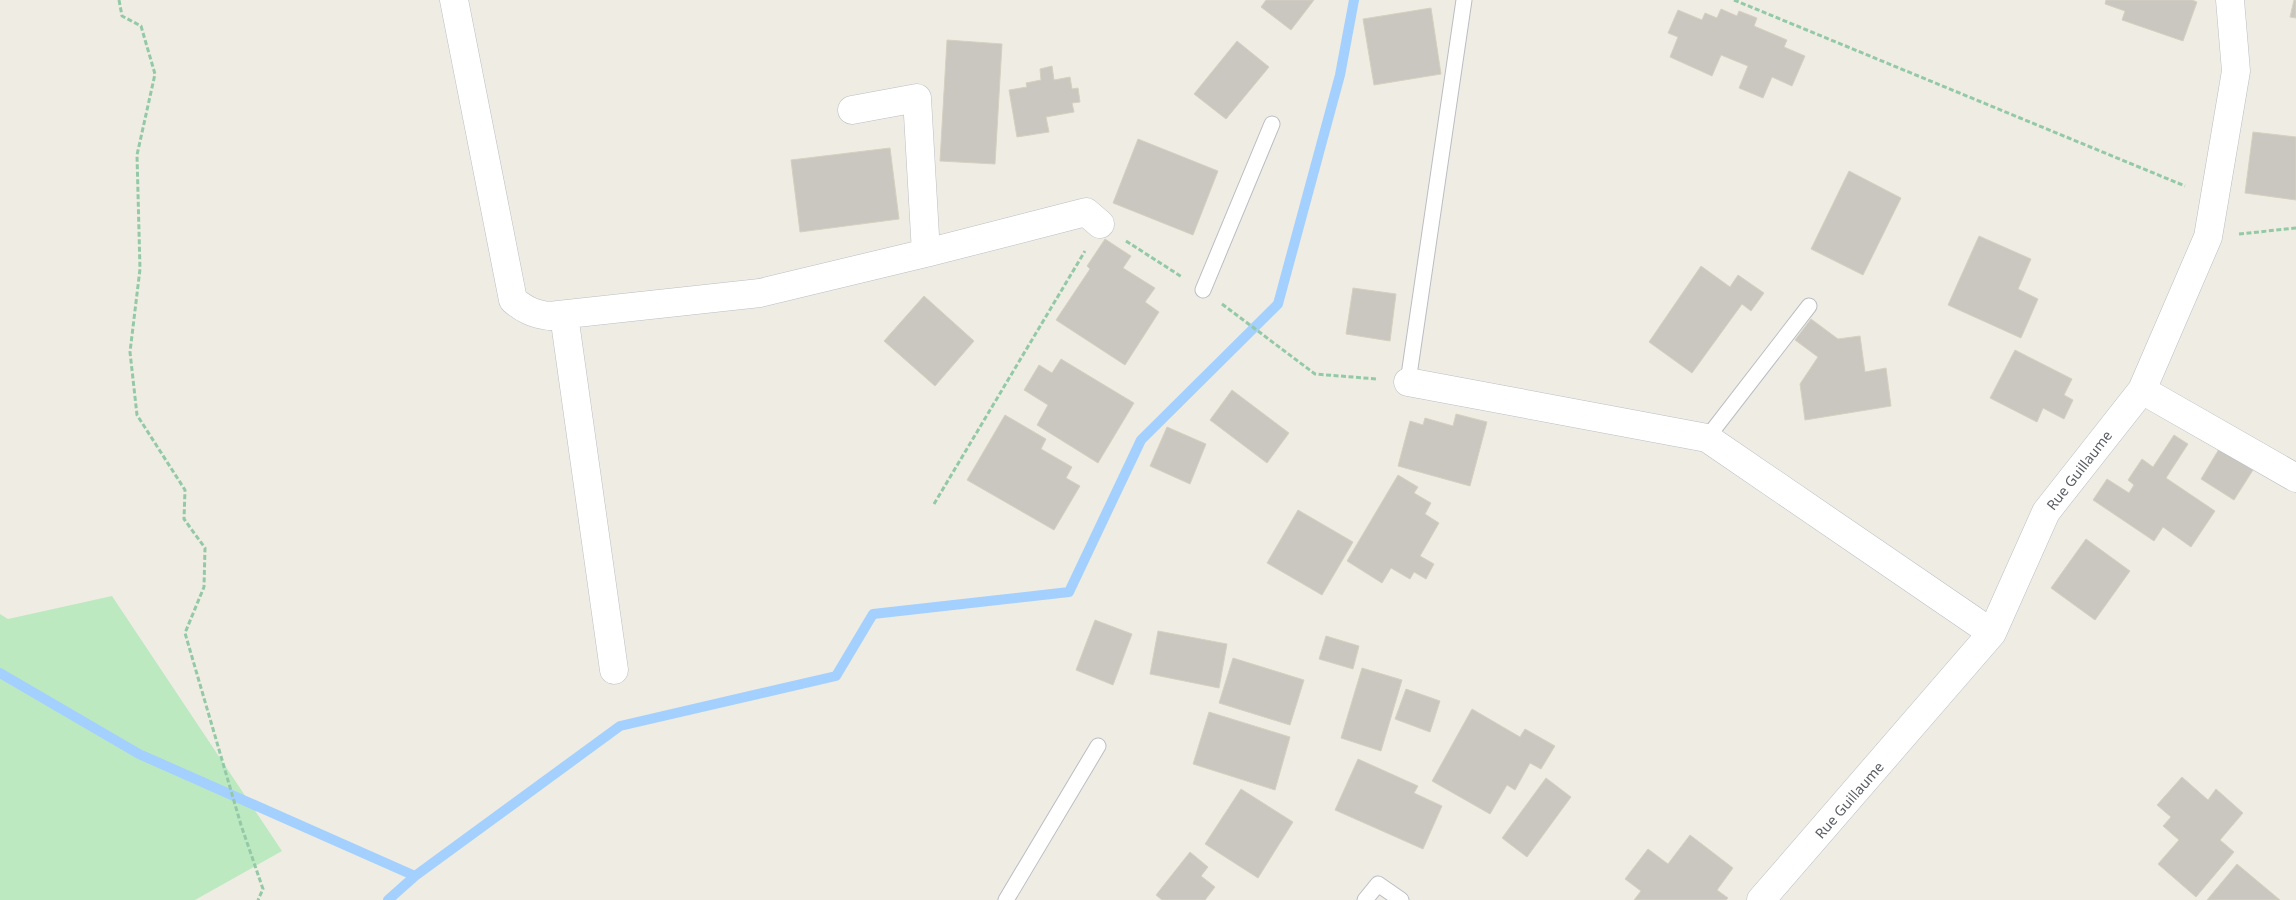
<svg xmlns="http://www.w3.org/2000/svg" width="2296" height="900" font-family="'Noto Sans',sans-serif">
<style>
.green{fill:#bce9c0}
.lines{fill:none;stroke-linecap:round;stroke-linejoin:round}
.stream{stroke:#a3d0ff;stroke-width:10}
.building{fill:#cac7c0;stroke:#d5d0c0}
.lane-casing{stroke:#bbbdc3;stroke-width:17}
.street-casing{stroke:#bbbdc3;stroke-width:29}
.path{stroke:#93c9a7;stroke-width:3;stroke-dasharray:5 2.5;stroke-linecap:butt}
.lane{stroke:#fff;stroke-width:15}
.street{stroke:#fff;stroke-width:28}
.labels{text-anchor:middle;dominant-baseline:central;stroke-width:4.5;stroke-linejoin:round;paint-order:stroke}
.street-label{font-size:14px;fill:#5b5f65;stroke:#fff}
</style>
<rect width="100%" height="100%" fill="#efede3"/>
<path class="green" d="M112 596 282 851 195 900H0V614L8 619Z"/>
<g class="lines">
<path class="stream" d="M0 673 139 754 415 876
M388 900 415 876 620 726 836 676 873 614 1069 592 1141 440 1278 304 1340 75 1354 0"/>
</g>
<path class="building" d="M1266 0H1314L1291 30 1261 7Z
M2106 0H2192L2197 2 2183 41 2122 20 2125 11 2105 4Z
M2294 0H2296V18L2290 17Z
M1431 8 1441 74 1374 85 1363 19Z
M1721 9 1737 16 1739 11 1757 18 1754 26 1787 40 1784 47 1805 56 1792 86 1772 77 1763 98 1739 88 1748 66 1721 55 1712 76 1670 57 1678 37 1668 33 1678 10 1702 20 1705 13 1717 18Z
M947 40 1002 44 995 164 940 161Z
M1237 41 1269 67 1226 119 1194 94Z
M1052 66 1054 80 1070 77 1072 89 1078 88 1080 102 1072 103 1074 112 1046 117 1049 132 1017 137 1009 90 1027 87 1026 83 1041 80 1040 69Z
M2253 132 2296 137V200L2245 193Z
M1138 139 1218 171 1193 235 1113 203Z
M890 148 899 219 800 232 791 160Z
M1849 171 1901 198 1863 275 1811 249Z
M1979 236 2031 259 2018 289 2038 299 2021 338 1948 305Z
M1105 239 1131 256 1123 268 1155 288 1145 302 1159 312 1125 365 1056 320 1090 269 1087 266Z
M1701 266 1730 287 1738 275 1764 293 1751 311 1742 304 1692 373 1649 342Z
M1353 288 1396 294 1390 341 1346 334Z
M924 296 974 341 935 386 884 341Z
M1811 319 1838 339 1860 336 1865 372 1886 368 1891 406 1805 420 1800 384 1818 357 1795 340Z
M2015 350 2072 379 2064 395 2073 400 2064 419 2043 408 2037 422 1990 398Z
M1061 359 1134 403 1098 463 1037 425 1048 405 1024 390 1039 365 1052 373Z
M1232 390 1289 433 1267 463 1210 420Z
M1456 414 1487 422 1470 486 1398 466 1410 421 1423 425 1425 418 1453 426Z
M1005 415 1046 439 1041 449 1072 467 1066 478 1080 486 1054 530 967 480Z
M1167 427 1206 444 1190 484 1150 466Z
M2174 435 2188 444 2166 478 2215 511 2191 547 2163 527 2154 541 2093 500 2107 479 2129 493 2134 485 2128 480 2142 459 2153 467Z
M2219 449 2253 470 2234 500 2201 479Z
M1398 475 1418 487 1414 493 1431 503 1425 514 1439 523 1420 556 1434 564 1426 579 1414 572 1410 579 1391 568 1382 583 1347 561Z
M1298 510 1353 542 1322 595 1267 563Z
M2086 539 2130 571 2095 620 2051 588Z
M1095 620 1132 634 1113 685 1076 670Z
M1158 631 1227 644 1219 688 1150 674Z
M1326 636 1359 646 1353 669 1319 659Z
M1233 658 1304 680 1290 725 1219 703Z
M1362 668 1402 680 1381 751 1341 738Z
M1406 689 1440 701 1430 732 1395 719Z
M1472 709 1520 737 1525 729 1555 746 1541 769 1530 763 1515 790 1507 785 1490 814 1432 781Z
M1209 712 1290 737 1275 790 1193 764Z
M1358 759 1418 786 1414 793 1442 806 1423 849 1335 810Z
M2182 777 2208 800 2216 789 2243 813 2220 840 2234 852 2196 897 2158 864 2179 840 2163 826 2171 817 2157 805Z
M1546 778 1571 797 1527 857 1502 838Z
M1241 789 1293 822 1258 878 1205 844Z
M1690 835 1733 868 1717 890 1728 898 1726 900H1634L1641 891 1625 879 1648 849 1668 864Z
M1190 852 1208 867 1201 876 1215 887 1205 900H1162L1156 895Z
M2237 864 2280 900H2207Z"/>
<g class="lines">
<defs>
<path id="lane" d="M1203 290 1272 124
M1408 382 1464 0
M1707 438 1809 306
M1006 900 1098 746
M1365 900 1378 884 1401 900"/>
<path id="street" d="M454 0 513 300C525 310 534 314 549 316L760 293 926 253
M852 110 917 98 926 253 1086 212 1100 224
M564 315 614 670
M1408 382 1707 438 1992 633
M2142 390 2296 478
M1761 900 1992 633 2046 512 2142 390 2208 237 2236 71 2230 0"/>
</defs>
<use href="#lane" class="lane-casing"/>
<use href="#street" class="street-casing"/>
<path class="path" d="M119 0 122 16 141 26 155 74 137 155 140 269 130 352 137 415 185 490 184 519 205 548 204 587 185 633 241 825 263 889 258 900
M1734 0 2185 186
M2239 234 2296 228
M1126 241 1182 277
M1222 304 1315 374 1377 379
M934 504 1085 251"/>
<use href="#lane" class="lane"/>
<use href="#street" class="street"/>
</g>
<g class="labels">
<g class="street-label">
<text transform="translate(2079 470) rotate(-52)">Rue Guillaume</text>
<text transform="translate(1849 800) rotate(-49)">Rue Guillaume</text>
</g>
</g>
</svg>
